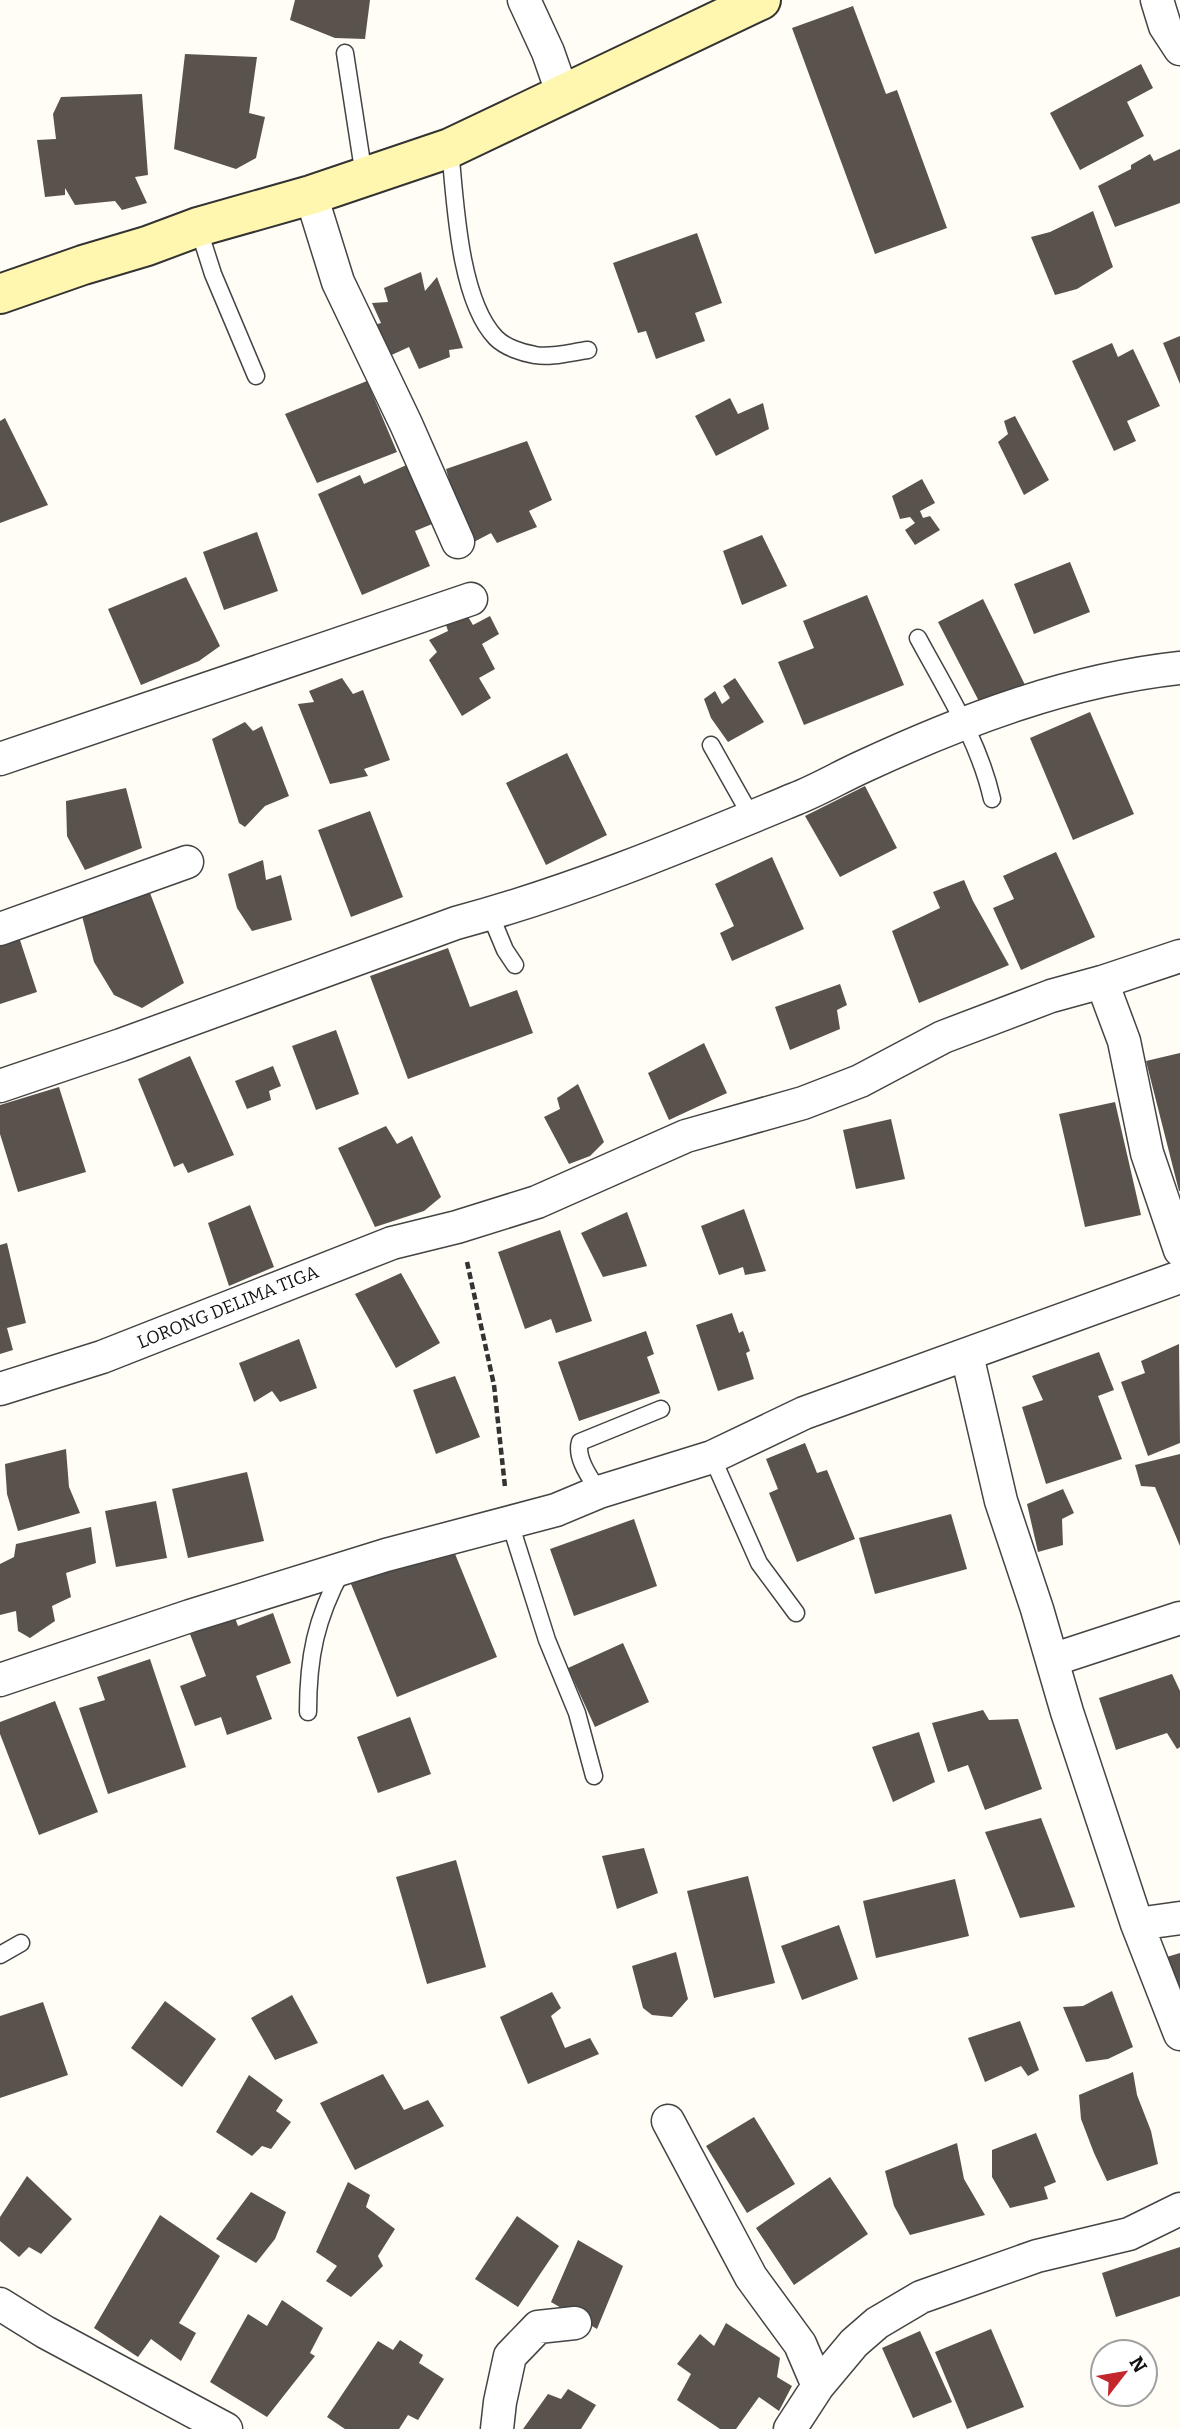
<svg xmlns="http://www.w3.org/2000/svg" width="1180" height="2429" font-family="Bitter,serif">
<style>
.building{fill:#5a524d}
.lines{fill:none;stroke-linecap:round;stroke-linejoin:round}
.lane-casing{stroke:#444;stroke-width:19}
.street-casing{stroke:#444;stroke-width:35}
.secondary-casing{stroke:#333;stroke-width:42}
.path{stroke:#333;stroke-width:4.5;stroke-dasharray:7 3.5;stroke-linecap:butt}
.lane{stroke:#fff;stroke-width:16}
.street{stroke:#fff;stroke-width:32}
.secondary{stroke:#fff6b0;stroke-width:38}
.labels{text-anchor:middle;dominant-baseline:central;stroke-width:7;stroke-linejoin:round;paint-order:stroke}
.street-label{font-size:18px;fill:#111;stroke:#fff}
</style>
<rect width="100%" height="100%" fill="#fffdf5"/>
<path class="building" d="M295 0H370L365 39 335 38 290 20Z
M853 6 886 94 897 90 947 228 875 254 792 28Z
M185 54 257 57 249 113 265 117 256 158 236 169 174 149Z
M1141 64 1153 88 1127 102 1144 136 1080 170 1050 113Z
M142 94 148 175 135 177 147 203 122 210 115 201 75 205 65 188V195L45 197 37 140 56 139 53 114 61 97Z
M1180 149V203L1115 227 1098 186 1131 169V165L1150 154 1154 161Z
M1093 211 1113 267 1077 289 1055 295 1031 237 1050 232Z
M697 233 722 303 695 313 705 341 656 359 646 331 638 333 613 263Z
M421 272 425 291 437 277 463 348 449 350 450 357 419 369 409 347 385 358 367 327 381 323 372 303 388 302 384 288Z
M1180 336V384L1163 343Z
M1112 343 1118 357 1133 349 1160 406 1127 421 1136 441 1114 451 1072 361Z
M367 381 397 452 317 483 285 414Z
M730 398 738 414 763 403 769 429 716 456 695 416Z
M1015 416 1049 480 1024 495 998 442 1008 434 1004 421Z
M5 418 48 505 0 523V421Z
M527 441 552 500 529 511 537 527 497 543 491 533 470 544 463 529 446 469Z
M411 463 437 522 415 531 430 566 362 595 318 494 360 475 364 484Z
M922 479 935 503 920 511 923 518 930 516 940 530 915 545 905 530 915 523 910 517 900 519 892 496Z
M257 532 278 591 224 610 203 552Z
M762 535 787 586 742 605 723 551Z
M1070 562 1090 612 1034 634 1014 584Z
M186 577 220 646 199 661 141 685 108 609Z
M867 595 904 685 804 725 778 662 814 648 803 621Z
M983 599 1027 689 984 711 938 622Z
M467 615 473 625 490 616 499 634 482 644 495 669 479 678 491 698 462 716 429 660 437 652 429 640 448 631 446 625Z
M342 678 353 694 363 690 390 760 364 769 368 776 330 784 298 704 314 702 309 691Z
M735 678 764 722 728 742 711 718 704 699 715 691 722 704 730 698 723 686Z
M1090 712 1134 814 1073 840 1030 738Z
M245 722 253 731 262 726 289 796 265 806 245 827 239 823 212 739Z
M567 753 607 835 546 865 506 783Z
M865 786 897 848 840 877 805 816Z
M126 788 142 848 85 870 67 836 66 801Z
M370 811 403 897 351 917 318 830Z
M1056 852 1095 937 1021 970 993 908 1014 899 1003 876Z
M772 857 804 929 732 961 720 933 734 926 715 884Z
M263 860 266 880 281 875 292 920 252 931 237 908 228 874Z
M964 880 973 901 1009 965 919 1003 892 931 940 908 933 892Z
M150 893 184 983 142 1008 114 995 94 962 82 916Z
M19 937 37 992 0 1004V943Z
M448 948 470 1007 517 990 533 1033 408 1079 370 976Z
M840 984 847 1005 837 1010 840 1029 790 1050 775 1007Z
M336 1030 359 1094 316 1110 292 1046Z
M704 1043 727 1093 669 1120 648 1073Z
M1180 1053V1191H1179L1146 1061Z
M190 1056 234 1155 188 1173 183 1163 174 1167 138 1079Z
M273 1066 281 1086 269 1091 271 1100 247 1109 235 1081Z
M578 1084 604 1142 590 1156 569 1164 544 1117 560 1109 557 1098Z
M59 1087 86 1172 18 1192 0 1134V1105Z
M1115 1102 1141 1215 1085 1227 1059 1114Z
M891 1119 905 1179 856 1189 843 1130Z
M386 1126 397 1144 412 1136 441 1197 424 1211 375 1227 338 1148Z
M250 1205 274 1267 229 1286 208 1223Z
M744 1209 766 1271 745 1275 743 1267 719 1275 701 1226Z
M627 1212 647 1266 603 1277 581 1233Z
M560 1230 592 1321 556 1333 551 1319 525 1329 498 1252Z
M7 1243 26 1323 7 1328 13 1350 0 1354V1245Z
M401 1273 440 1343 396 1368 355 1294Z
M732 1313 739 1333 743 1331 750 1351 746 1353 754 1379 718 1391 696 1325Z
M646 1331 654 1354 647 1357 660 1393 579 1421 558 1362Z
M299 1339 317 1388 280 1402 272 1391 254 1402 239 1363Z
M1179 1344 1180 1443 1148 1456 1121 1382 1145 1373 1141 1361Z
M1099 1352 1114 1390 1098 1396 1122 1459 1046 1484 1022 1407 1043 1400 1032 1376Z
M455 1376 480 1437 436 1454 413 1390Z
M805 1443 817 1473 827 1470 855 1539 797 1562 769 1493 778 1489 766 1459Z
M66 1449 69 1487 80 1513 18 1531 7 1494 5 1464Z
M1180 1454V1546L1155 1487 1141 1486 1135 1465Z
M247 1472 264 1541 188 1558 172 1489Z
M1063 1489 1074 1513 1062 1519 1063 1545 1038 1552 1027 1504Z
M156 1501 167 1558 116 1567 105 1511Z
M951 1514 967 1569 875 1594 859 1538Z
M634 1519 657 1586 574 1616 550 1549Z
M91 1527 96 1563 66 1573 71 1597 52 1606 55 1621 30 1638 18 1631 16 1611 0 1615V1564L14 1557 16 1544Z
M451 1544 497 1657 397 1697 351 1584Z
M273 1613 291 1663 256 1676 272 1719 227 1735 221 1717 195 1726 180 1686 206 1676 190 1634 235 1618 238 1626Z
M623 1643 649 1702 595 1727 568 1668Z
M150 1659 186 1767 108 1794 79 1708 105 1700 97 1677Z
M1172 1674 1180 1691V1747L1177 1749 1167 1733 1116 1750 1099 1698Z
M55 1701 98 1812 39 1835 0 1734V1722Z
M983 1710 989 1720 1018 1719 1042 1789 985 1810 968 1765 948 1772 932 1723Z
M410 1717 431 1774 378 1793 357 1737Z
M919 1732 935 1782 893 1802 872 1747Z
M1041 1818 1075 1907 1020 1918 985 1832Z
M644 1848 658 1893 617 1909 602 1856Z
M456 1860 486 1967 427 1984 396 1877Z
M748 1876 775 1983 714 1998 687 1891Z
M955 1879 969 1936 876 1958 863 1901Z
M839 1925 858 1979 802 2000 781 1946Z
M676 1952 688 1999 672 2017 652 2015 643 2008 632 1966Z
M1180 1953V2030L1160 1959Z
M1112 1991 1133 2047 1108 2059 1086 2062 1063 2007 1083 2006Z
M552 1992 561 2008 551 2016 565 2048 590 2038 599 2054 528 2084 500 2017Z
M292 1995 318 2043 275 2060 251 2018Z
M165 2001 216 2039 182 2087 131 2048Z
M43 2002 68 2075 0 2098V2016Z
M1020 2021 1039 2070 1028 2076 1021 2066 985 2082 968 2038Z
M1133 2072 1137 2095 1151 2131 1158 2164 1107 2181 1094 2153 1081 2119 1079 2095Z
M383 2074 404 2110 428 2100 444 2126 355 2170 320 2103Z
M249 2075 283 2100 276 2111 291 2122 271 2149 262 2146 252 2156 216 2132Z
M754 2117 795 2184 747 2213 706 2146Z
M1036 2133 1056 2182 1044 2187 1048 2199 1010 2208 992 2177V2150Z
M957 2143 964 2179 985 2215 910 2235 894 2206 885 2171Z
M27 2176 72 2219 41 2254 29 2247 19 2257 0 2241V2217Z
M830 2177 868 2234 794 2285 756 2228Z
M348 2182 370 2195 366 2207 395 2229 378 2256 383 2266 351 2297 326 2281 337 2266 316 2252Z
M251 2192 286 2212 275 2239 256 2263 216 2239Z
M160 2215 220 2256 179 2323 196 2333 181 2361 151 2339 138 2357 94 2328Z
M517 2216 559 2246 518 2307 475 2279Z
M578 2240 623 2266 597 2329 551 2302Z
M1180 2247V2296L1116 2317 1102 2273Z
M282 2300 323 2328 310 2353 315 2356 267 2417 210 2382 248 2314 267 2326Z
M726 2323 780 2358 777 2377 792 2386 779 2411 759 2397 736 2429H720L677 2400 691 2374 677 2364 700 2334 714 2346Z
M991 2329 1024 2407 967 2429 935 2352Z
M920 2331 952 2402 913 2418 882 2348Z
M400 2340 423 2355 419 2363 444 2379 418 2420 408 2415 399 2429H345L327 2417 378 2341 393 2350Z
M568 2389 596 2405 581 2429H523L548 2394 561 2399Z"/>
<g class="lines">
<defs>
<path id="lane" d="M345 53 364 176
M450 148C455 200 459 300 496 338 505 347 522 353 535 355 551 358 572 352 588 350
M198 227 213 274 256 376
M918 638C946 690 979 741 992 799
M711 745 751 816
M490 914 505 950 515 965
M712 1457 759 1563 796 1613
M599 1492C591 1479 575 1458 580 1442L661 1409
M510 1523 547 1640 577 1713 594 1776
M308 1712C308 1656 316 1619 342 1570
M0 1955 21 1943"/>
<path id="street" d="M524 0 548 52 563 95
M1157 0 1165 26 1180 49
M311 195 338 282 406 424 458 542
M0 759 471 599
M0 929 187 862
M1102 982 1180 956
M0 1086 121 1045 456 923C572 892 684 845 795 799 818 790 840 777 862 767 963 720 1069 680 1180 668
M967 1355 1001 1501 1037 1609 1067 1712 1137 1924 1180 2034
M0 1389 102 1357 392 1243 457 1227 537 1202 686 1136 803 1103 860 1081 943 1037 1051 996 1102 982 1124 1041 1147 1153 1180 1250
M1052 1660 1180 1618
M0 1680 190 1616 386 1555 556 1510 599 1492 712 1457 804 1413 1180 1277
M1137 1924 1180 1918
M668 2121 751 2277 800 2344 818 2386
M0 2304 45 2332 226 2429
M497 2429 500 2402 510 2356 538 2327 575 2323
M790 2429 818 2386 854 2343 877 2323 921 2297 1037 2256 1129 2234 1180 2209"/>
<path id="secondary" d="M0 294 83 265 147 246 198 227 311 195 450 148 761 0"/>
</defs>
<use href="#lane" class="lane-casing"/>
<use href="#street" class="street-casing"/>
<use href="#secondary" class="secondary-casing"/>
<path class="path" d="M467 1262 494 1385 505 1487"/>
<use href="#lane" class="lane"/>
<use href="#street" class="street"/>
<use href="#secondary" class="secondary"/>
</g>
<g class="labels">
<g class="street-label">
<text transform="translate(228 1307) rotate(-22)">LORONG DELIMA TIGA</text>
</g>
</g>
<g transform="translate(1124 2373) rotate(59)"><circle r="33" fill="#ffffff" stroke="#a0a0a0" stroke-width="2"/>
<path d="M0-5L12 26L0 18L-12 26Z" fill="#c4262e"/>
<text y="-10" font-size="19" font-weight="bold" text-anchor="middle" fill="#111111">N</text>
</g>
</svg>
